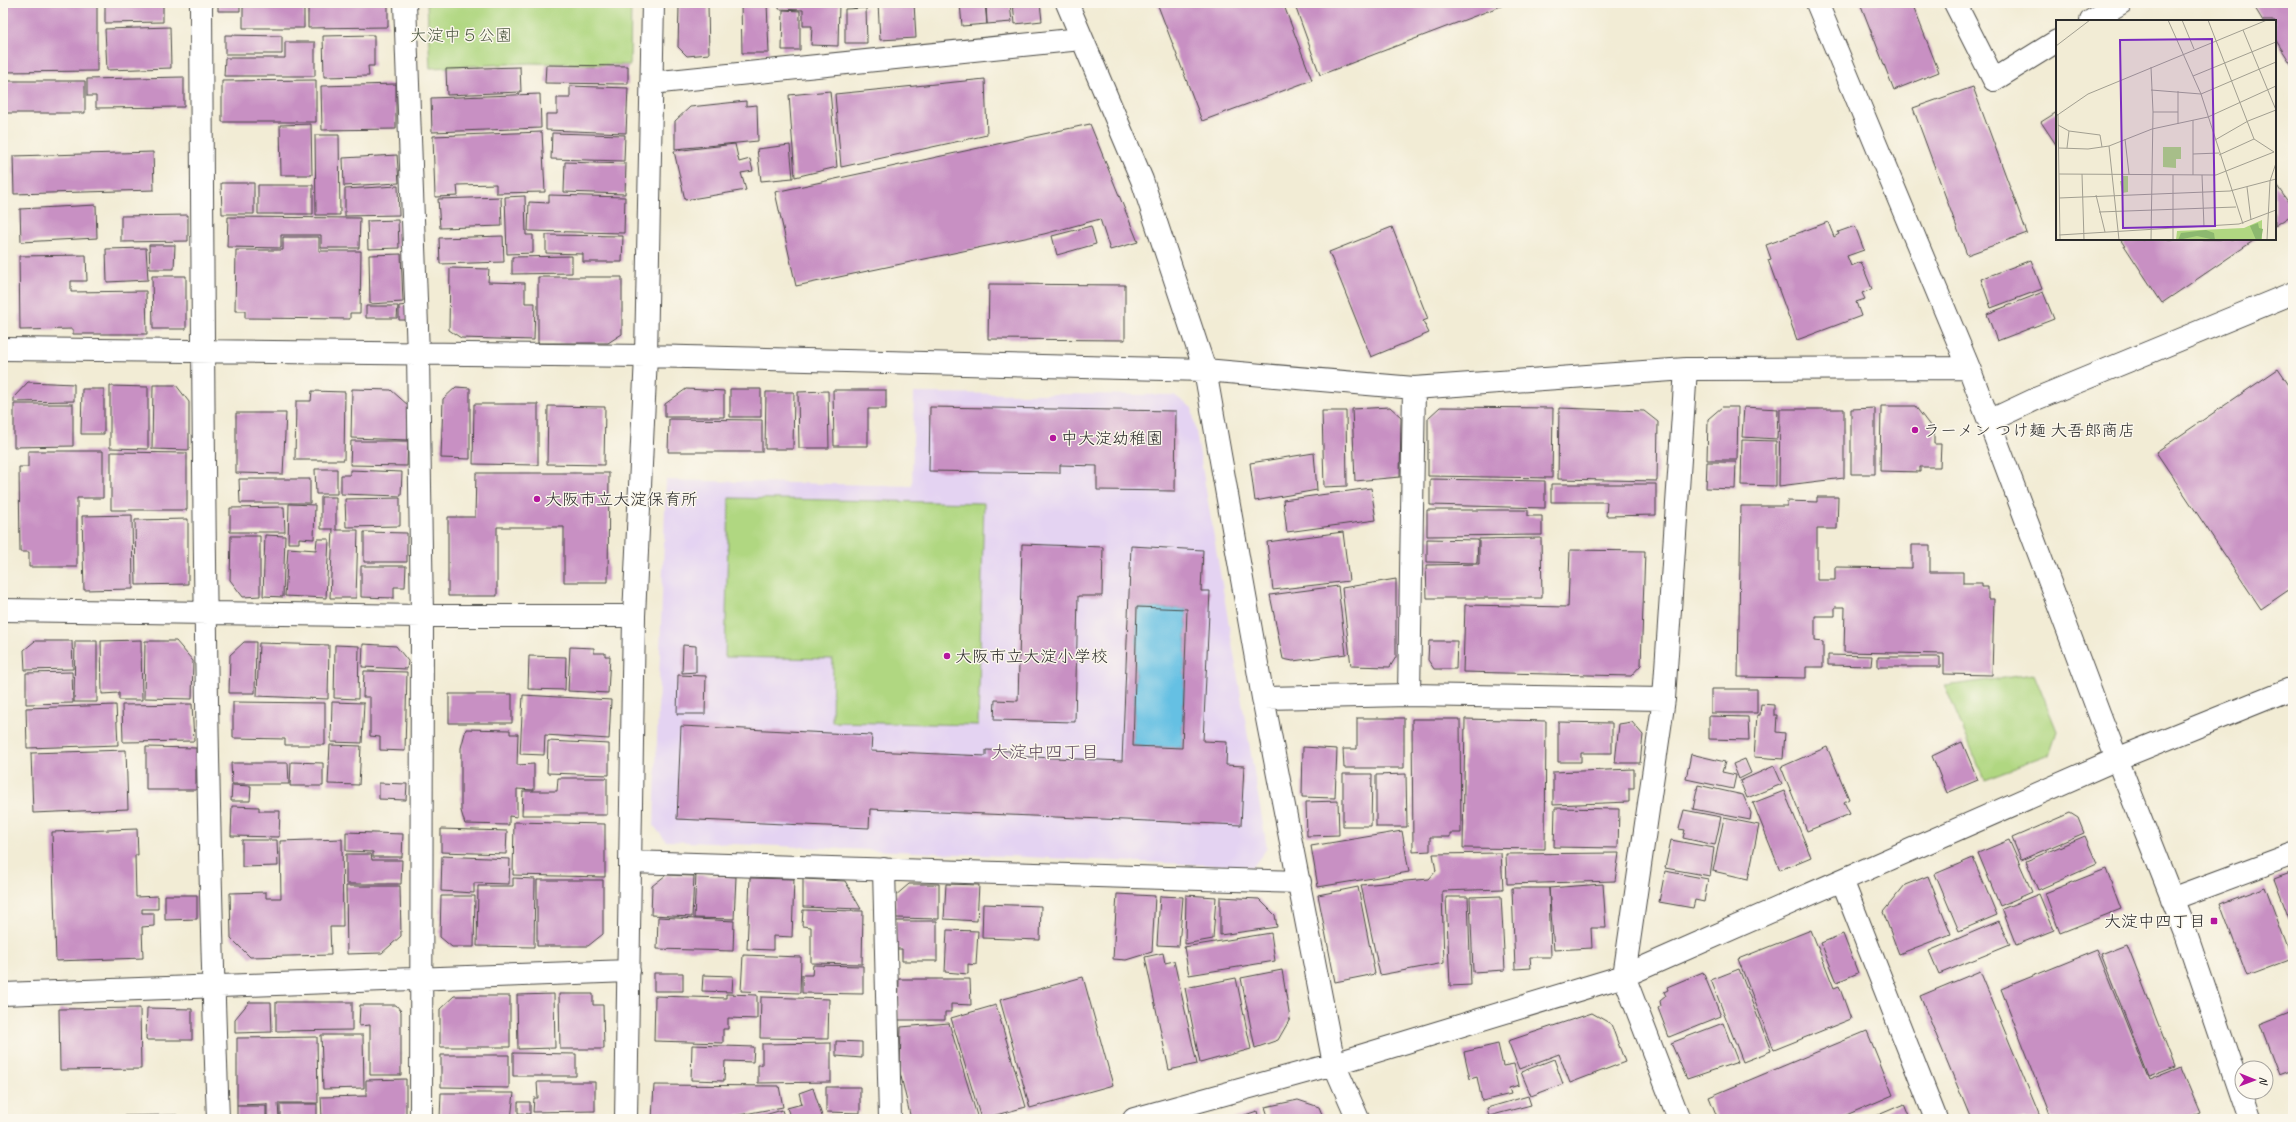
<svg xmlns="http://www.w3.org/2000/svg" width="2296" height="1122" font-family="Caveat,'Klee One',sans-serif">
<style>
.built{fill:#e4d3f2}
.green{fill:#b0d781;stroke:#6e8156}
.water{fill:#65c0e3;stroke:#487687}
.building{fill:#c890c3;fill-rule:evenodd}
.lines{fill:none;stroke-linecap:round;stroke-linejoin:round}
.minor-casing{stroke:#494844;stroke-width:24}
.minor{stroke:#fff;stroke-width:22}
.poi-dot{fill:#b5179e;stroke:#fbf7ec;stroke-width:1.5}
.labels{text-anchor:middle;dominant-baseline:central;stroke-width:3;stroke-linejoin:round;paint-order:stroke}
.park-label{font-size:17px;fill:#4c5640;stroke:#fbf7ec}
.poi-label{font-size:17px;fill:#2b2b2b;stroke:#fbf7ec;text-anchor:start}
.neighbourhood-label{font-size:18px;fill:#624e60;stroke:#fbf7ec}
.inset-road{fill:none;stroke:#a29f91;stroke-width:1}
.view{fill:#7b2cbf;fill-opacity:0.15;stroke:#7b2cbf;stroke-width:2}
.inset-edge{fill:none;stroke:#2b2b2b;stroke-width:2}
</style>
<rect width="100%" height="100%" fill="#fbf7ec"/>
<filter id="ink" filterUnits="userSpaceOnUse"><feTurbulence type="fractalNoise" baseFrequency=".025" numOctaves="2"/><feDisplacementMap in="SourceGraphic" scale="8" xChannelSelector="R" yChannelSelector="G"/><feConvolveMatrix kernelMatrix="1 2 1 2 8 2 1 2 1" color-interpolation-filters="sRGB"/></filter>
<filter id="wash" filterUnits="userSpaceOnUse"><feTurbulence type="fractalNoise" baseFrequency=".012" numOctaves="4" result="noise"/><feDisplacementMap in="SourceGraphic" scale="16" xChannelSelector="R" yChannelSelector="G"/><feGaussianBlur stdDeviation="0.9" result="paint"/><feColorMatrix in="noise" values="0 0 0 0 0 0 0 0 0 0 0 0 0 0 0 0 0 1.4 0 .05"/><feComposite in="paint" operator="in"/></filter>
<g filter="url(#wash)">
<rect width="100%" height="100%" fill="#f2ecd5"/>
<path class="built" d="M914 393 1174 395 1192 408 1267 848 1253 867 666 841 654 826 666 480 912 486Z"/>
<path class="green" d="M427 3H631L630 65 530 63 430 68Z
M729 498 984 503 978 725 832 722 833 659 725 657Z
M2034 674 2057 731 2049 755 1984 779 1945 686Z"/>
<path class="water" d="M1137 607 1187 609 1182 748 1133 746Z"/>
<g id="blocks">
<path class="building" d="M3 3H97V71L3 72Z
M105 3H163V22L105 23Z
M218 3H240V11H218Z
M243 3H304V28H243Z
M308 3H388V27L308 28Z
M741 3H767L769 53H742Z
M779 3H839L838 46 811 45 812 26H803V10L779 9Z
M878 3H914L916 38 880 40Z
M960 3H985L987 24 962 26Z
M986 3H1010L1012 22 987 24Z
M1013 3H1040L1042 21 1015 24Z
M1157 3H1283L1312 80 1202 121Z
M1294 3H1509L1320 75Z
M1860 3H1912L1939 72 1894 90Z
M2252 3H2293V67L2275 39V21H2263Z
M708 5 709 54 687 56 678 47 679 6Z
M866 8 867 43H845V9Z
M783 10 800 11V50H782Z
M170 27 171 68 107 70 105 29Z
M225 35 282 36V54H225Z
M374 35V66H368L369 76 324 77 323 36Z
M285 42H315V76H224L225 58H285Z
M546 65 628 66V84L545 83Z
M520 67 521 92 447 95 446 69Z
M184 77V107L96 108V96H87V79Z
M985 79 987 135 841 167 835 94Z
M316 80V122H222V81Z
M6 81H85V113H6Z
M396 84V129L322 130 321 86Z
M570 86 628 88 626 133 546 130V114H557V98H570Z
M1973 87 2027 233 1967 255 1913 108Z
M830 91 837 167 795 177 789 95Z
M540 94 541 128 432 132 431 98Z
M746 101V106L757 105 758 141 675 149V121L690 107Z
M2057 112V146L2041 122Z
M311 124 312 175H281L280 125Z
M1090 124 1138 242 1110 250 1100 219 1044 234 796 286 775 192Z
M542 132 545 192 496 193V184L457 185 458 196 435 197 433 136Z
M552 133 625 135 624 161 551 159Z
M315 135H339L340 215H316Z
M735 144 739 162 750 159 753 171 741 173 746 190 685 200 674 151Z
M790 145 793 178 761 181 757 149Z
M153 152 154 190 14 194 13 156Z
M397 155 399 183 344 186 343 158Z
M565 162 626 164 625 194 564 192Z
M221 183H254V214H222Z
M2275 183 2293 209V214L2275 226Z
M258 185H313V214H258Z
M398 186 399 215 345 216V189Z
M549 195 625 197 624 233 528 231 529 202 549 203Z
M525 196 526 235H533V253L507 254 505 197Z
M501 197 502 226 440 228 438 199Z
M96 205 97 238 21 242 20 209Z
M188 215V241L121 242V216Z
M228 217 360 218 359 248H321V235H281V248L227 247Z
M398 220 399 248 368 249 367 221Z
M1828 222 1834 237 1839 234 1838 232 1855 226 1864 250 1847 256 1851 266 1861 262 1872 289 1862 293 1865 299 1856 302 1861 316 1797 340 1768 260 1771 259 1766 245Z
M1091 226 1096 244 1057 255 1052 236Z
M1392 227 1428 319 1423 321 1429 333 1371 357 1329 252Z
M546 235 623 236 622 262H583V254L546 253Z
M503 236 504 262 440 264 439 238Z
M283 237H319V251H361L360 313H350V319L245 318V311H235L236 250H283Z
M2120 239H2256L2162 303Z
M149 245H175L174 269H150Z
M146 248 148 280 107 282 106 249Z
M401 254 403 302 370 304 369 255Z
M86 255 87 281H71V292L146 291 147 334H73V329L20 330 19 256Z
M572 256V273L512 274V257Z
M2031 260 2042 289 1991 308 1981 279Z
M450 268 489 269 488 282 525 283V303H535L534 340 461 338 449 330Z
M152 276H186V329H153Z
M538 277H622V334L608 343H538Z
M989 284 1125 285V340L988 339Z
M2043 292 2054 319 1997 341 1987 314Z
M407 305 408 320H399V306Z
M366 306H398L397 318H366Z
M2278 369 2293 391V587L2261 609 2156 452Z
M28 382 74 384V401L14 402V397Z
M153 385H176L189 402V450L152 449Z
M110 386 148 387V449L110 448Z
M456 387 470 388V459L441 458 443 399Z
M82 389H104V434H81Z
M352 389 391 390 409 406 408 440 351 438Z
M686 389 724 391V417H665V404Z
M730 389H761V417H730Z
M833 390H886V409H868V446H834Z
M312 391 345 392 344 460H295L296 401H311Z
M828 391 829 448H799L798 392Z
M766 392H794L793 449H765Z
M14 404H73V446L14 447Z
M474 404H538V465L473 464Z
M548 406 605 407 604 465 547 464Z
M1881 406H1915L1934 431V444H1941L1940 467H1920V472L1880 471Z
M930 407 1176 411 1175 491 1097 490V466L1060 465V473L929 471Z
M1390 407 1401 417 1400 477 1355 481 1352 409Z
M1440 407 1553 408 1552 478 1428 476V418Z
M1722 407H1738L1737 460H1707L1708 419Z
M1744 407 1778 409 1777 439 1742 437Z
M1559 408 1644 411 1658 422 1657 481 1558 479Z
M1875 408V474H1851V409Z
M1780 409H1844V478L1779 486Z
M1322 411H1346L1347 486 1324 487Z
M236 413H286L283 474 236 473Z
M669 419 762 420V452H668Z
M1742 440 1776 441V486L1741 485Z
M351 441H408L407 466 350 465Z
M28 451H103V498H77V567H29V552H20L19 467H28Z
M111 452 187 453V510H111Z
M1314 453 1317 490 1255 501 1250 463Z
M1707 462H1736L1735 489 1706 488Z
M315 469H337V494H316Z
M350 470 402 472 401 496 341 494V475H350Z
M476 473H609L608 582H564V527H497V596H448V517H475Z
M239 479H310V503H240Z
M1430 479 1545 481V508L1430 505Z
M1551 484H1656V515L1606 516 1607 502H1551Z
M1371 488 1376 520 1287 532 1283 500Z
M321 497H336V530H358L356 598H330L333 529H321Z
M1817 497H1838L1837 529H1817V580H1835V567L1912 568V545H1930V572H1963V583H1982V587H1988V599H1994L1992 675 1944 674V654L1844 652 1845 607H1835V616H1815V641L1823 642V667H1806V678L1738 677 1741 506H1787V501L1817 502Z
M400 498V526L346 527 345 499Z
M289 504 315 505 314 539 299 538V543H288Z
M284 507 285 532H230V508Z
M1427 510H1528V516H1542V535L1427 536Z
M132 515 133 589 84 590 82 516Z
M188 519V584L136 585 135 520Z
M364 532 407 533V562H364Z
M1343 532 1349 581 1273 590 1267 542Z
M265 535 285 536 283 597 263 596Z
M231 536H260V596L243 597 230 580Z
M1541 538 1542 598H1427L1426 565 1479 564V539Z
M317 539H329L326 598 285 596 288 548 316 550Z
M1427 539 1478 540 1477 563 1427 562Z
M1022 544 1103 547 1102 596H1078L1075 722 994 720 995 700 1018 701Z
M1131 546 1203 550 1201 591H1210L1203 741 1227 742 1226 765 1244 766 1241 825 870 809 869 828 677 819 681 726 872 735 871 751 986 756V750L1010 751V756L1122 761ZM1137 607 1187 609 1182 748 1133 746Z
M1570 550 1645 551 1641 665 1631 676 1463 672 1465 605 1568 607Z
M361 566H406L405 587H394V598L361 597Z
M1396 579V657L1390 667 1351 666 1342 588Z
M1338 586 1346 654 1293 661 1283 659 1270 595Z
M141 640 142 700H119V693L102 694 101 641Z
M35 641H72L73 669 25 670 24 650Z
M75 641H97V702H74Z
M145 641H176L193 661 192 699 144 698Z
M1429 641H1457L1456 669H1434L1428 660Z
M244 642H256L255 693H229L230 655Z
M259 643 329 645 328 699 257 696Z
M363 644 396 646 408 661 407 669 362 667Z
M335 645 359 646 358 699 334 698Z
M683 645 696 646V672L682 673Z
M570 647 594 648V653H605V656H610L608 693 568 691Z
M1828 655 1872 656 1871 666 1828 665Z
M529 656 566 657 565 690 528 689Z
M1878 657H1940V667H1878Z
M364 671 407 672 405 751 380 750V737L370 736V697H363Z
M72 672 73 703 26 704V673Z
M678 675 706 676 705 714H677Z
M1711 689H1757V713H1711Z
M449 694H512V723H449Z
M523 695 611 700 609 739 545 735 544 755 520 754Z
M233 702 325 703V745H285V739L233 738Z
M332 702 364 703 362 743 331 742Z
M192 704 194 741 123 742 122 705Z
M1761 704 1774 705V715H1777L1776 732 1785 733 1783 759 1754 757 1757 715H1760Z
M116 705 118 745 27 748 26 708Z
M1709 716 1748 717 1749 740 1709 739Z
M1357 718H1404V768H1344L1343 749H1357Z
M1412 719H1460L1461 833H1450V837H1430V851L1413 852Z
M1465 719 1546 721 1545 849 1463 848Z
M1558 722 1612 723V753H1581V762H1558Z
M1632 722 1643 735 1640 763H1615L1619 724Z
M466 729 510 730V734H518L517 765 534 764V790L517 789V817L509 816V825L465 824 461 811V748Z
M548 741 609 744V775L547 773Z
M1962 742 1978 780 1947 793 1932 756Z
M330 745 361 746 359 785 328 784Z
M146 747 196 748V790H146Z
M1303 747 1337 749 1335 798 1302 797Z
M1827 747 1849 799 1844 802 1850 814 1807 831 1781 767Z
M126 750 128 809 33 813 31 753Z
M1691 754 1725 762 1722 772 1736 775 1733 789 1686 779Z
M1745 759 1751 773 1739 779 1733 764Z
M291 762 323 763V786H290Z
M231 763H288L289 784H232Z
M1774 766 1782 784 1747 798 1740 781Z
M1634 769V788H1629V802L1553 805V772Z
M1343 774H1372L1371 826H1343Z
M1406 774 1407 827H1376V775Z
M558 778H607V815H522L523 791H557Z
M379 783 407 784 406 800 379 799Z
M232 785 251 786 250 801H231Z
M1698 785 1743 795 1751 813 1750 820 1693 809Z
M1784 791 1811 857 1780 870 1753 803Z
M1338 801 1339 835 1307 836 1306 802Z
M232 806 259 807V811H280L279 837 231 836Z
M1555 808 1619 809 1618 848 1554 847Z
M1684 810 1721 817 1715 845 1683 838 1685 830 1679 829Z
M2070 813 2078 818 2084 833 2021 860 2012 838Z
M1724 818 1759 825 1748 879 1713 871Z
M514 822 605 824V877L513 875Z
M137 829 138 855H135L136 897 158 896V909H142V913H154V926L142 927 143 958 56 961 52 832Z
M441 829 507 831 506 854 441 852Z
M1402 831 1409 872 1318 887 1311 846Z
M346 832 403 834 402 857H373V852L346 851Z
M2085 836 2097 864 2038 890 2026 861Z
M342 839 343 927H330L331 955 250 957 231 938 230 893 266 892V898H281L280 841Z
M242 840H277L278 866 242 867Z
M1671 840 1714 848 1710 876 1665 868Z
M2009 840 2032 892 2000 906 1978 853Z
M1501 853 1503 889 1442 891 1444 963 1380 975 1361 885 1429 879 1436 871 1433 854Z
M1619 853 1615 881 1507 884 1506 854Z
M346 854H371L372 860H402L401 884H346Z
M442 856 510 859 509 884 474 883V893L441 891Z
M1973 858 1997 915 1959 931 1935 874Z
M2106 869 2121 909 2060 933 2045 893Z
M1665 871 1708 879 1704 902 1695 900 1693 908 1659 902Z
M2293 872V929L2274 879Z
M666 875 694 876 692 917 651 915 652 886Z
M696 875 736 877 734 919 694 918Z
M1928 876 1951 934 1899 954 1883 912 1905 885Z
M513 878 535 879 534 947 477 946 478 886H513Z
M750 878 794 879 792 937 773 936V950L747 949Z
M803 879 845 881 861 909 803 907Z
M537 880H603V934L588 946H537Z
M909 884H939V919L896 918 895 896Z
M946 884 979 885 977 921 944 919Z
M1603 884 1606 928H1591L1592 948 1554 950 1549 888Z
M346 886H400L401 936 382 953 347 954Z
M1358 887 1375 974 1335 982 1318 895Z
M2265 887 2292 959 2247 976 2220 904Z
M1512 888H1549L1551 957H1530L1531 968 1515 969Z
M1117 894 1155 896 1152 952 1126 960 1113 959Z
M2039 894 2054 930 2016 945 2002 909Z
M165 895H197V919L165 920Z
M1186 895 1216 897 1213 939 1185 944Z
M441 896H475L474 947H452L440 937Z
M1160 896 1183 897 1179 946 1157 945Z
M1501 896 1505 970 1473 972 1470 897Z
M1220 897 1259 899 1275 915 1277 927 1220 935Z
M1446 897H1468L1471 985 1450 986Z
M983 904 1041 906 1040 940 982 938Z
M803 910 863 911 862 964 811 963V927L802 926Z
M658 917 734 921 733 951 657 949Z
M896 921H937V961H902V949H896Z
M1999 921 2010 945 1939 974 1929 951Z
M947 930 978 931 976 965 968 964V974L945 972Z
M1811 930 1834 988 1839 986 1851 1019 1774 1050 1738 959Z
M1271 933 1275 961 1189 975 1184 947Z
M1843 934 1858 973 1837 982 1821 943Z
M2127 944 2175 1067 2149 1077 2101 954Z
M2097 950 2149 1080 2181 1067 2200 1112 2183 1119H2052L2001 989Z
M1163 953 1165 963 1174 961 1197 1064 1169 1070 1145 957Z
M743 955 801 957 800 993 741 991Z
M813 965 863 966V994L802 993V975H812Z
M1739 969 1771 1051 1743 1062 1711 980Z
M1282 970 1290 1019 1278 1040 1255 1048 1241 978Z
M1980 971 2041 1119H1971L1920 996Z
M1703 972 1721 1016 1669 1037 1658 1008 1661 1006 1660 1001 1666 996 1664 992 1668 990 1667 987Z
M654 973H683V991H654Z
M703 975 733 976 732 992 702 991Z
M1083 977 1113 1085 1030 1108 1000 1000Z
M1236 978 1251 1049 1200 1063 1185 988Z
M899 979H970L971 1005 951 1004V1012H945V1020H898Z
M554 994 555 1048 518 1049 517 995Z
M559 994H593V1005H603L604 1049H560Z
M726 994 757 995V1019L728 1018V1029H723V1043L654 1041 655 996 726 998Z
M454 996H510V1047H440V1009Z
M761 997 829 999 828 1039 760 1038Z
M249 1002H271L272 1032 235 1033V1019Z
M276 1002H352V1030L276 1031Z
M360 1005H396L401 1011V1075H370V1025L359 1026Z
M996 1005 1026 1107 981 1119 951 1018Z
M140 1008 141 1069 60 1070 59 1009Z
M147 1008 192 1009V1040H146Z
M2293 1011V1070L2279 1075 2260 1024Z
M1592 1013 1611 1024 1625 1062 1570 1083 1559 1054 1519 1069 1508 1041Z
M949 1023 978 1119H911L900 1072 901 1027Z
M1723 1023 1738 1062 1687 1079 1671 1043Z
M1867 1031 1893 1095 1837 1119H1718L1709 1097Z
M321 1035H363L364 1088 323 1089Z
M317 1037 318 1103H278L279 1118H267V1104L237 1105V1038Z
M836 1041 862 1042V1058L836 1056Z
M831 1043V1082L758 1083V1065H762V1044Z
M1498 1044 1503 1066 1514 1064 1519 1085 1509 1088 1511 1094 1482 1101 1477 1077 1470 1079 1464 1052Z
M692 1045 754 1047 753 1062 725 1061 724 1081 691 1080Z
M513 1053 576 1054V1076H513Z
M441 1055H509V1088L441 1087Z
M1554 1059 1563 1084 1531 1096 1521 1072Z
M406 1079V1119H322L321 1097 366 1096V1080Z
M537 1082H595V1111L533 1112 534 1098H538Z
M654 1085 779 1086 783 1107 717 1119H652Z
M826 1087H860V1113L826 1112Z
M813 1088 823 1119H791L787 1108 802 1104 799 1093Z
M441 1093H514L511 1119H440Z
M1528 1096 1531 1105 1489 1116 1487 1108Z
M1298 1100 1319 1107 1324 1119H1269L1265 1107Z
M518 1102H530V1114L518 1113Z
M280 1104H317V1119H280Z
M1904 1104 1910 1119H1869Z
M237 1106H266V1119H237Z
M782 1110 785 1119H751Z
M1257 1111 1259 1119H1233Z
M177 1115V1119H46V1117Z
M833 1116H861V1119H833Z
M514 1117 545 1118V1119H514Z"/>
</g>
</g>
<g filter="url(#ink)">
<use href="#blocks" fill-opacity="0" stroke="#494844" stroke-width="1"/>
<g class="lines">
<defs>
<path id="minor" d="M201 3C203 375 204 747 218 1119
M405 3 418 354 422 616 421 1119
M1067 3 1142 180 1205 370 1263 698 1334 1064 1358 1119
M1817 3 1969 368 2102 721 2185 931 2249 1119
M1955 3 1994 80 2057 41
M2091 21 2121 3
M651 83 1081 39
M3 349 646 356 1205 370 1414 388 1686 369 1969 368
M1989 421 2038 398 2293 293
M3 610 422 616H634
M1409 695 1414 388
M1263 698 1409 695 1664 699
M630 862 1300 882
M884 869 890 1119
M1842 880 1936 1119
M2172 899 2293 854
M3 994 629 971
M626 1119 634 616 646 356 653 3
M1134 1119 1334 1064 1624 976 2117 759 2293 688
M1679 1119 1624 976 1664 699 1686 369"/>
</defs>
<use href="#minor" class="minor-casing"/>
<use href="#minor" class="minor"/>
</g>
</g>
<g class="poi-dot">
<circle cx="1915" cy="430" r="4"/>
<circle cx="1053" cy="438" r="4"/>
<circle cx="537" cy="499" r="4"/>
<circle cx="947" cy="656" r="4"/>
<rect x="2210" y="917" width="8" height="8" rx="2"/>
</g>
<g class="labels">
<g class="park-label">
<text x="461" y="35">大淀中５公園</text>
</g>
<g class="poi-label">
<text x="1923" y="430">ラーメン つけ麺 大吾郎商店</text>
<text x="1061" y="438">中大淀幼稚園</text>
<text x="545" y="499">大阪市立大淀保育所</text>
<text x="955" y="656">大阪市立大淀小学校</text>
<text x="2206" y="921" text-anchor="end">大淀中四丁目</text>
</g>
<g class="neighbourhood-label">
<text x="1045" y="752">大淀中四丁目</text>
</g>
</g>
<g transform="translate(2056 20)">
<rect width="220" height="220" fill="#f2ecd5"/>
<path d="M107 127H125V139H120V148L107 147ZM67 156H72V172L66 173 64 161H66ZM206 200V220H120L121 211 188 208Z" fill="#b0d781"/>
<path d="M202 203 203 208 207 209 205 220H200L194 206ZM150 210 158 213 159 220 141 216 122 220 125 213Z" fill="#8cb86f"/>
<path class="inset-road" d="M112 0 145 74 187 204M126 0 138 29M152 0 198 119 218 132M187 10 220 90M0 26 34 0M95 47 97 92 95 220M137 56 220 22M95 70 145 74 220 42M122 71V104M97 92H122M2 94 4 220M0 96 32 74 211 0M2 105 13 111 11 128M13 111 44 115 46 127M69 119 73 154M159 120 192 101 220 90M53 126 63 220M3 128 32 129 53 126 96 109 152 97 220 66M137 134 163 133M163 135 198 119M3 154 160 155 218 132M26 154 28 220M117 155V220M137 155V100M146 155 148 207M191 167 195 200M40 175 49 212M3 178 174 171 220 159M43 192 180 187M3 215 183 204 220 190M211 220 214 161 220 143"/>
<path class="view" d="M156 19 159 206 67 208 64 20Z"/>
<rect width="220" height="220" class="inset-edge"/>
</g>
<rect width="2296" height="1122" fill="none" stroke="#fbf7ec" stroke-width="16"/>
<g transform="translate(2254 1080) rotate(91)"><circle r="19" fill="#fbf7ec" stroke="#a8a59f"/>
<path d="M0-3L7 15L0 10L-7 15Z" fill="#b5179e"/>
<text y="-6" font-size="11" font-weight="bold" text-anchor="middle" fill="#2b2b2b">N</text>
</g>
</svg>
